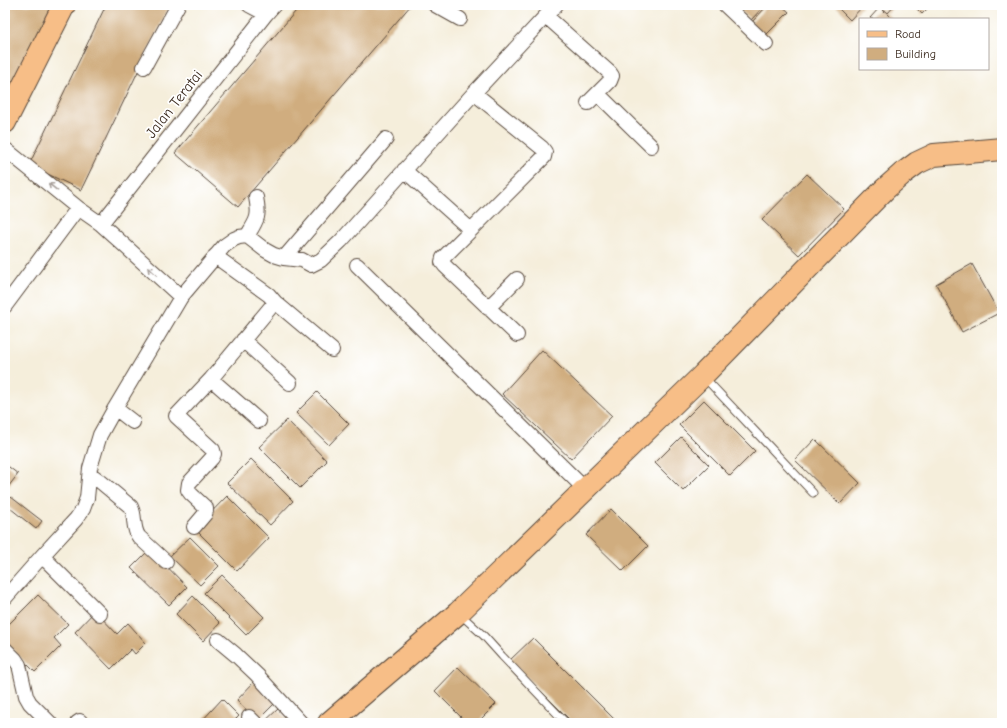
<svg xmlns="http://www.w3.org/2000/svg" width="1007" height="728" font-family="'Comic Neue',sans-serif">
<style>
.building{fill:#d0ad7f}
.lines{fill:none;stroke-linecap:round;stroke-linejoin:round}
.service-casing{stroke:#57473a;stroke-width:9}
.minor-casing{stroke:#57473a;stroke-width:16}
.primary-casing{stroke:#57473a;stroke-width:24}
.service{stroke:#fff;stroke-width:7}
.minor{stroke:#fff;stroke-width:14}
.primary{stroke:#f7be87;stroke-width:22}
.oneway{stroke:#a79f9a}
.labels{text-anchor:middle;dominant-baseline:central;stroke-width:3.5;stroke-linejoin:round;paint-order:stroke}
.street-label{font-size:15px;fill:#3b2a1e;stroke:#fff}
</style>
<rect width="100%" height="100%" fill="#fff"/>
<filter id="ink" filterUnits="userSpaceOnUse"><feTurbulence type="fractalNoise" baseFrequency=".025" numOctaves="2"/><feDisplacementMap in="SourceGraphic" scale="8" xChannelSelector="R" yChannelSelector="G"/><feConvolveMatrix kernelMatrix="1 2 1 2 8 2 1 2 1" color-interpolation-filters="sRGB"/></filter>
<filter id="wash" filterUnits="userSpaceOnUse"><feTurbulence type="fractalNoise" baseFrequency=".012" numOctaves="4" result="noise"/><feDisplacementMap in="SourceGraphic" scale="16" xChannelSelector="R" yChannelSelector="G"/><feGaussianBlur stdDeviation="0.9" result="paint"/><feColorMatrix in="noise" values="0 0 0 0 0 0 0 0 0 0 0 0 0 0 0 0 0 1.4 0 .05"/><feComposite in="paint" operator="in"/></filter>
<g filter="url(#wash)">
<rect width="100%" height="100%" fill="#f5eedb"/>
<g id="blocks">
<path class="building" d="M5 5H60L5 106Z
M106 5H170L81 190 29 165Z
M301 5H411L238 207 175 153Z
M737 5H765L751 20 736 6Z
M768 5H781L789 12 765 36 751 23Z
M835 5H859L862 7 850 20Z
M879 5H895L888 13Z
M913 5H931L922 14Z
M880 7 892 19H871L870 18Z
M807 174 844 209 799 255 762 220Z
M972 264 999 313 962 332 936 284Z
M542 350 612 416 571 459 502 394Z
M317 392 349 424 329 445 296 413Z
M704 400 755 451 730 476 679 425Z
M287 420 327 461 300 488 259 447Z
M681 437 709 465 683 491 655 463Z
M815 439 860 483 840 504 795 460Z
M251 459 293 501 270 525 227 483Z
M5 464 18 474 5 491Z
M227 496 269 538 237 571 195 529Z
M11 497 42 521 36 529 5 504Z
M611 509 648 546 623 571 586 535Z
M190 537 219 566 200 585 170 556Z
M150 549 187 587 169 605 131 568Z
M222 575 264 617 246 635 204 593Z
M38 595 68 624 54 638 61 646 35 672 5 642V628Z
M193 596 220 623 203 641 176 614Z
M95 611 117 634 128 623 146 643 135 654 131 649 111 669 75 632Z
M533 638 618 723H573L510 660Z
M458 667 496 704 477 723H467L435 691Z
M254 682 275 703 257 721 237 700Z
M222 699 239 716 232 723H200Z
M278 709 292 723H263Z"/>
</g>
</g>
<g filter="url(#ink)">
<use href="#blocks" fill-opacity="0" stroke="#57473a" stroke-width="1"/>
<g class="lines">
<defs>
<path id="service" d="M704 377 813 493
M460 614 484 636 502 656 566 723"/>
<path id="minor" d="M249 5 266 14
M435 5 460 19
M725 5 766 44
M546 16 610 73 612 76 610 81 588 103
M144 67 178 5
M474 93 542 148 545 152 544 157 443 258 442 262 445 266 517 335
M598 94 651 146
M5 149 78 208 101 224 181 297
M404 170 471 230
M101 224 266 14 274 5
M247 236C257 220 260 217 256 197
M215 256 269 295 275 302 332 350
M284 258 386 139
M357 265 585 489
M5 306 78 208
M488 308 517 279
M243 340 290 383
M211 379 259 421
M115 408 133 422
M90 474 101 482 131 507C136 517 132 528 139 537L166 562
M194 527 205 514 206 511V508L191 494 188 490 189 483 212 458 214 454 213 450 176 416 211 379 275 302
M42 556 100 614
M5 598 42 556 76 519 83 509 87 498 90 468 100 435 115 408 181 297 224 246 234 239 239 237 247 236 265 250 274 255 284 258 302 260 311 265 321 260 341 241 474 93 556 5
M218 640 236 655 257 675 301 723
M5 649 15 659 19 665 26 696 30 703 50 723
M249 717 255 723
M77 723 80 721"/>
<path id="primary" d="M5 122 64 5
M329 723 458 613 703 375 885 189 902 174 917 163 934 155 1002 149"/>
</defs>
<use href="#service" class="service-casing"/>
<use href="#minor" class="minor-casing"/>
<use href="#primary" class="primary-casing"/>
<use href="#service" class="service"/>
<use href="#minor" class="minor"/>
<use href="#primary" class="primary"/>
</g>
<defs><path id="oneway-shaft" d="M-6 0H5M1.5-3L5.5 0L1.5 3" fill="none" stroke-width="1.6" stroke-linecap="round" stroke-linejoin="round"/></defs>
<g class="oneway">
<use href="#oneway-shaft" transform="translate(53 187) rotate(-141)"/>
<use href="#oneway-shaft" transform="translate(152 271) rotate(-138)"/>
</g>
</g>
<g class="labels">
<g class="street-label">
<text transform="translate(174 104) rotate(-52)">Jalan Teratai</text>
</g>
</g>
<rect width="1007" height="728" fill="none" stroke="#fff" stroke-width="20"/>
<rect x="859" y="18" width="130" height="52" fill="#ffffff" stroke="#b1aaa5"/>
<rect x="867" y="31" width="20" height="6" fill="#f7be87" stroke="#b1aaa5"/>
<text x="895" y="38" font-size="12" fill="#3b2a1e">Road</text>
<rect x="867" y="48" width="20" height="12" fill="#d0ad7f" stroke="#b1aaa5"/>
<text x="895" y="58" font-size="12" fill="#3b2a1e">Building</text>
</svg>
